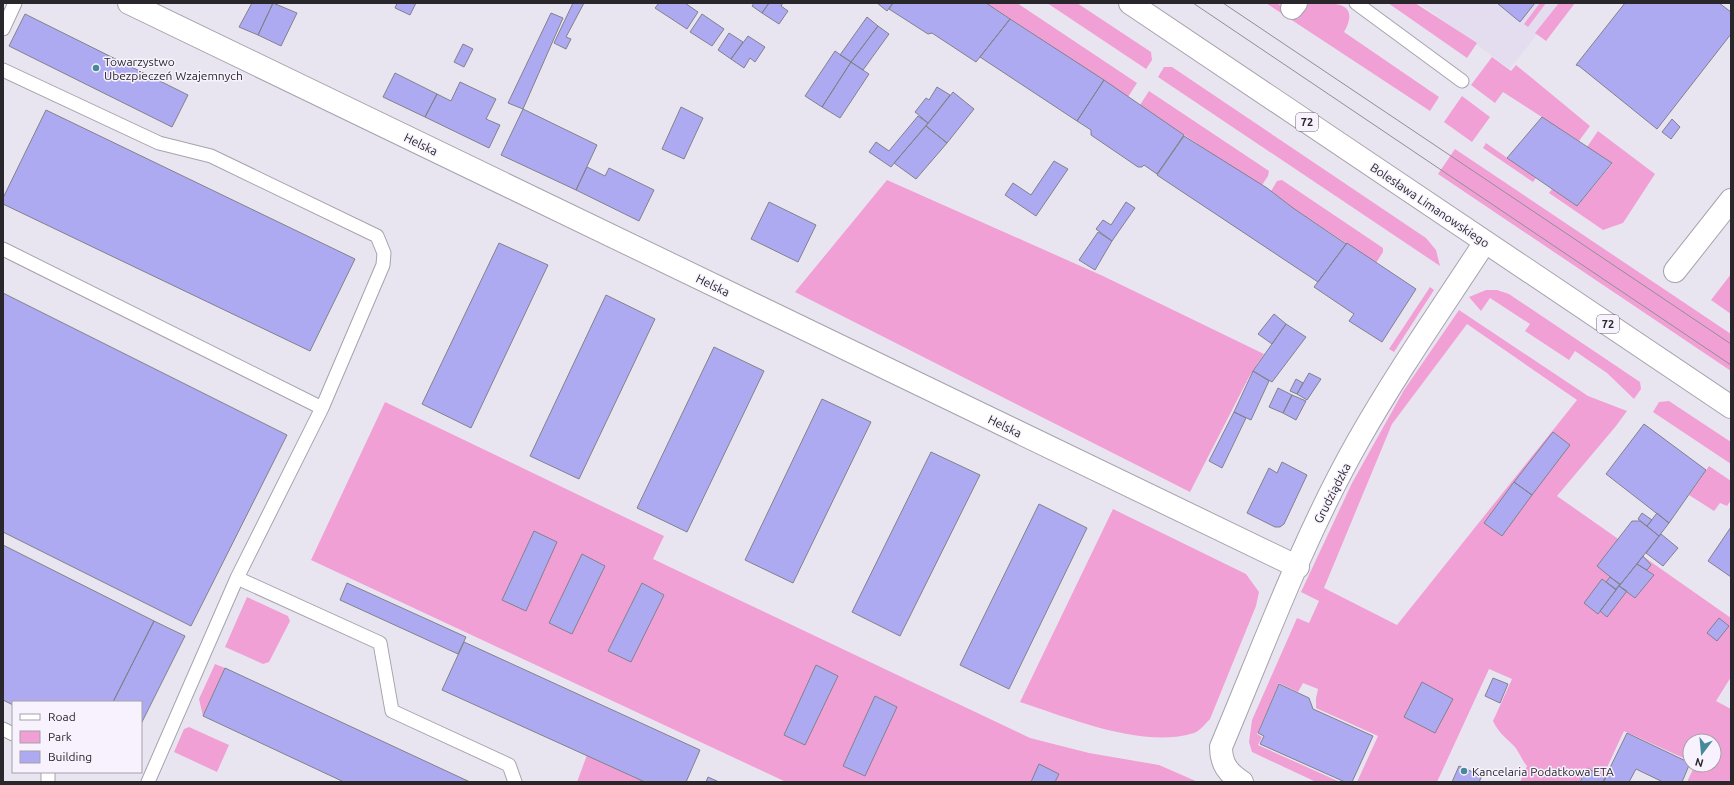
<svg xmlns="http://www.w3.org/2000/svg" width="1734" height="785" font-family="Ubuntu,sans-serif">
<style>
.built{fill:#e4dcef}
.green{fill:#f1a0d5;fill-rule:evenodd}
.building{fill:#aeaaf2;stroke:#81818b}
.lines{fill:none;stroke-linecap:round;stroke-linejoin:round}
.lane-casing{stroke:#a7a3ae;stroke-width:15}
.street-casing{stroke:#a7a3ae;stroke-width:24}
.primary-casing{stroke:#a7a3ae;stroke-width:24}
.lane{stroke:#fff;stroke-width:13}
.street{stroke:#fff;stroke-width:22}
.primary{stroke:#fff;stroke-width:22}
.tram{stroke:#918e96;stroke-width:1}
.poi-dot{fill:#468a99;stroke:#f7f2fd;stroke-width:1.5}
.labels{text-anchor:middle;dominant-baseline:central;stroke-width:3;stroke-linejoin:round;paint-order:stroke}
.shield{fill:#f7f2fd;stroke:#67646a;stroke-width:1}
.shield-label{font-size:11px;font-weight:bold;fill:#29272b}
.poi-label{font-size:12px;fill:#29272b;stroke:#f7f2fd;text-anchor:start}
.street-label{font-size:12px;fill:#29272b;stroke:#f7f2fd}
</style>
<rect width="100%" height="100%" fill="#e9e5f0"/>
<path class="built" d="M1419 3H1561L1510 69Z"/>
<path class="green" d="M986 3H1017L1137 83 1128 97Z
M1047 3H1077L1151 52 1152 60 1146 69Z
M1266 3H1277L1298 19 1309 3C1331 3 1362 0 1344 32L1439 97 1430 111Z
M1388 3H1415L1477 43 1467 58Z
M1540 3H1546L1528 27 1524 24Z
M1559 3H1575L1546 41 1535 33Z
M1492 57 1511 71 1516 65 1590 126 1579 141 1503 92 1495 103 1471 85Z
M1164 67H1172L1426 238 1436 250 1440 266 1158 77Z
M1149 91 1269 171 1268 176 1262 185 1236 170 1140 105Z
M1462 96 1490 117 1472 142 1444 122Z
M1598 131 1655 174 1623 223 1603 230 1549 193 1552 189 1577 206 1612 164 1587 147Z
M1486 143 1536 178 1533 182 1483 148Z
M1455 149 1731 334V371L1438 174Z
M887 180 1103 276 1264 354 1250 375 1190 492 795 292Z
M1282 180 1383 248V252L1376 263 1293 208 1271 191 1277 181Z
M1731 274V314L1711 300Z
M1430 287 1434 290 1394 352 1389 349Z
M1486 290H1497L1509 294 1640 382 1641 389 1634 399 1607 373 1575 351 1569 360 1525 331 1530 324 1490 298 1481 311 1469 297Z
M1459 310 1588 396 1627 411 1616 426 1557 496 1731 618V677L1716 701 1731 709V782H1687L1695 765H1714V741H1690V761L1624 731 1603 776 1587 768 1579 782H1520L1527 766C1521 759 1519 751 1513 745 1505 737 1498 732 1493 721L1512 679 1489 669 1437 782H1357L1378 736 1316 708V698L1318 689 1303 683 1298 692 1279 683 1257 734 1262 737 1258 745 1340 782H1316L1252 752 1249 742 1252 720 1297 618 1309 623 1319 601 1301 592 1352 483 1404 390ZM1467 324 1577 400 1397 625 1324 588 1392 424Z
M1669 401 1731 442V464L1653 412 1659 402Z
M385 402 664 536 653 559 1030 738 1089 753 1159 765 1198 782H786L311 560Z
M1709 466 1731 481V500L1727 506 1720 503 1714 511 1689 495Z
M1113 509 1246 574 1259 592 1256 606 1210 719C1206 723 1200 731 1194 733 1143 749 1069 718 1020 702Z
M247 597 288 616 290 621 269 662 263 664 225 647Z
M215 664 225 668 203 716 199 699Z
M189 727 229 745 217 772 174 752 184 729Z
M587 755 645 782H577Z"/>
<path class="building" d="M252 3H273L258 35 239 27Z
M273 3 297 13 281 46 258 35Z
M397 3H416L410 15 395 8Z
M573 3H584L566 37 571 39 566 49 554 43Z
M659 3H685L698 12 687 29 655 8Z
M754 3H769L762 13 752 6Z
M769 3H783L781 6 788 11 779 24 762 13Z
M877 3H893L887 11Z
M893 3H986L1010 19 976 62 932 33 928 34 889 9Z
M1497 3H1535L1520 22Z
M1625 3H1719L1731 12V34L1657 129 1579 66 1576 65Z
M551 13 563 18 523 109 508 103Z
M25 14 188 95 172 127 9 46Z
M702 14 724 29 712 46 690 32Z
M867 17 878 26 851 62 840 55Z
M1010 19 1104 80 1077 121 980 57Z
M878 26 889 34 863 70 851 62Z
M729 33 743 42 731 59 718 50Z
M748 36 765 47 755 62 750 58 744 68 731 59Z
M463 44 473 49 464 67 454 62Z
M835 51 851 62 822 107 805 96Z
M851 62 869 74 840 118 822 107Z
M395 73 437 94 425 117 383 97Z
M1104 80 1184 135 1157 174 1144 165 1142 167H1138L1091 135V130L1077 121Z
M460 82 496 99 486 119 500 125 489 148 425 117 437 94 451 101Z
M937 87 950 95 928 123 915 112 926 98 929 100Z
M953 92 974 109 947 143 926 126Z
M681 107 703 118 684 159 662 149Z
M523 109 597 145 576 190 501 155Z
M46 110 355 259 310 351 3 204V198Z
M918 116 928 123 891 167 869 152 876 142 889 151Z
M1542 117 1612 163 1577 206 1507 158Z
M1672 119 1680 127 1671 139 1662 132Z
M926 126 947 143 916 179 894 163Z
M1184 136 1267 188 1293 208 1346 244 1318 282 1157 175Z
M1054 161 1068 169 1036 216 1005 195 1013 183 1031 195Z
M587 167 605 176 609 168 654 190 639 221 576 190Z
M769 202 816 225 798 262 751 239Z
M1126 202 1135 208 1112 241 1096 229 1103 220 1111 225Z
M1098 232 1112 241 1095 270 1079 260Z
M499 243 548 265 471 428 422 404Z
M1347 243 1416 289 1382 342 1349 321 1354 314 1314 287Z
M3 293 287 435 191 626 3 532Z
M606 295 655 319 579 479 530 456Z
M1274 314 1286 324 1272 344 1258 334Z
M1286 324 1306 337 1272 382 1253 371Z
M714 347 764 371 687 532 637 508Z
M1253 371 1269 381 1251 420 1234 412Z
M1309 373 1321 379 1307 400 1297 394Z
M1296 379 1303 383 1297 394 1290 391Z
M1278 388 1292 395 1283 413 1269 407Z
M1292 395 1306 401 1296 420 1283 413Z
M822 399 871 422 793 583 745 560Z
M1234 412 1246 418 1222 468 1209 461Z
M1644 424 1706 470 1669 523 1606 474Z
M1553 432 1570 445 1532 495 1514 482Z
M931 452 980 475 900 636 852 612Z
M1282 462 1307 475 1284 524 1280 527H1275L1247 513 1269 468 1277 473Z
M1514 482 1532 495 1502 536 1484 523Z
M1039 504 1087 528 1009 689 960 665Z
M1642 513 1652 520 1647 526 1638 519Z
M1657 513 1669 523 1659 536 1647 526Z
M1632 521H1640L1659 536 1620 585 1597 566Z
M1731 527V577L1708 561Z
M534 531 557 542 526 611 502 600Z
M1661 534 1678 548 1663 566 1646 553Z
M3 545 154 621 113 702H13V705L3 700Z
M582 554 605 566 572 634 549 623Z
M1643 556 1651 565 1647 570 1637 564Z
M1637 564 1654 575 1635 598 1619 586Z
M1610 577 1620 584 1616 589 1606 582Z
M1602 579 1616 590 1598 614 1584 603Z
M347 583 466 637 458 654 340 600Z
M642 583 664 595 631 662 608 651Z
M1619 586 1627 591 1607 617 1600 611Z
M1719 618 1729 626 1717 641 1707 633Z
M154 621 185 636 141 724V702H113Z
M464 642 700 750 686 782H645L442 690Z
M816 665 838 676 805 745 784 735Z
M225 668 470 782H344L203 716Z
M1493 678 1508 684 1500 703 1485 696Z
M1422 682 1453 699 1435 733 1404 717Z
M1279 684 1309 698 1313 709 1373 736 1352 782H1345L1260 744 1264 736 1258 733Z
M875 696 897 707 865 776 843 766Z
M1627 733 1690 763 1682 782H1663L1636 769 1629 782H1603Z
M1039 764 1059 774 1055 782H1031Z
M1459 766 1482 776 1479 782H1452Z
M1587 768 1606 778 1603 782H1580Z
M708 777 719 782H706Z"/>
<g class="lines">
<defs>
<path id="lane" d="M1356 3 1462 81
M3 29 15 3
M3 70 159 143 211 156 377 236 384 253 383 265 322 408 237 578
M3 249 322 408
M3 729 13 734
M48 772V782
M148 782 237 578 380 643 392 711 509 765 515 782"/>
<path id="street" d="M129 3 1298 567
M1292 8 1296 3
M1675 271 1731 200
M1242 782C1228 773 1221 764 1221 747 1264 645 1303 538 1358 441 1397 372 1442 308 1485 242"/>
<path id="primary" d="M1130 3 1731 407"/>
</defs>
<use href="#lane" class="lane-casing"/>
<use href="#street" class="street-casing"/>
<use href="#primary" class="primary-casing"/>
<use href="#lane" class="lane"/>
<use href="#street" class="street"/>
<use href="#primary" class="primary"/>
<path class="tram" d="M1193 3 1731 365
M1223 3 1731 344"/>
</g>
<g class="poi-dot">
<circle cx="96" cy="68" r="4"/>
<circle cx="1464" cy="771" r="4"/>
</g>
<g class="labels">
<g class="shield">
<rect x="1296" y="113" width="22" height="18" rx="3"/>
<rect x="1597" y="315" width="22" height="18" rx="3"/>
</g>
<g class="shield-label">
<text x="1307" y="122">72</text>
<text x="1608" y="324">72</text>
</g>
<g class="poi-label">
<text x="104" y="61">Towarzystwo<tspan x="104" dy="14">Ubezpieczeń Wzajemnych</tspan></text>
<text x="1472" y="771">Kancelaria Podatkowa ETA</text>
</g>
<g class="street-label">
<text transform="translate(421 144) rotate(26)">Helska</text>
<text transform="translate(1430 205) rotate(34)">Bolesława Limanowskiego</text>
<text transform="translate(713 285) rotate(26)">Helska</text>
<text transform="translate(1005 426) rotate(26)">Helska</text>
<text transform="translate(1332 493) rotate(-63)">Grudziądzka</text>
</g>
</g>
<rect width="1734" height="785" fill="none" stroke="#29272b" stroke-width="8"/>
<rect x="12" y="701" width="130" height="72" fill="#f7f2fd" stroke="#a5a1a9"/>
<rect x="20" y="714" width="20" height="6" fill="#ffffff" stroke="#a5a1a9"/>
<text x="48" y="721" font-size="12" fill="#29272b">Road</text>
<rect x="20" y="731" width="20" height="12" fill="#f1a0d5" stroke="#a5a1a9"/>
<text x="48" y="741" font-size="12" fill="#29272b">Park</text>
<rect x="20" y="751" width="20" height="12" fill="#aeaaf2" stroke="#a5a1a9"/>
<text x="48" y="761" font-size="12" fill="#29272b">Building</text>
<g transform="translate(1702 753) rotate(196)"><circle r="19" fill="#f7f2fd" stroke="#a5a1a9"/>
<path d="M0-3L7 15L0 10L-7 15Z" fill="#468a99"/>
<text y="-6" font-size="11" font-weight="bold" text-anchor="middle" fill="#29272b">N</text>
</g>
</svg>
